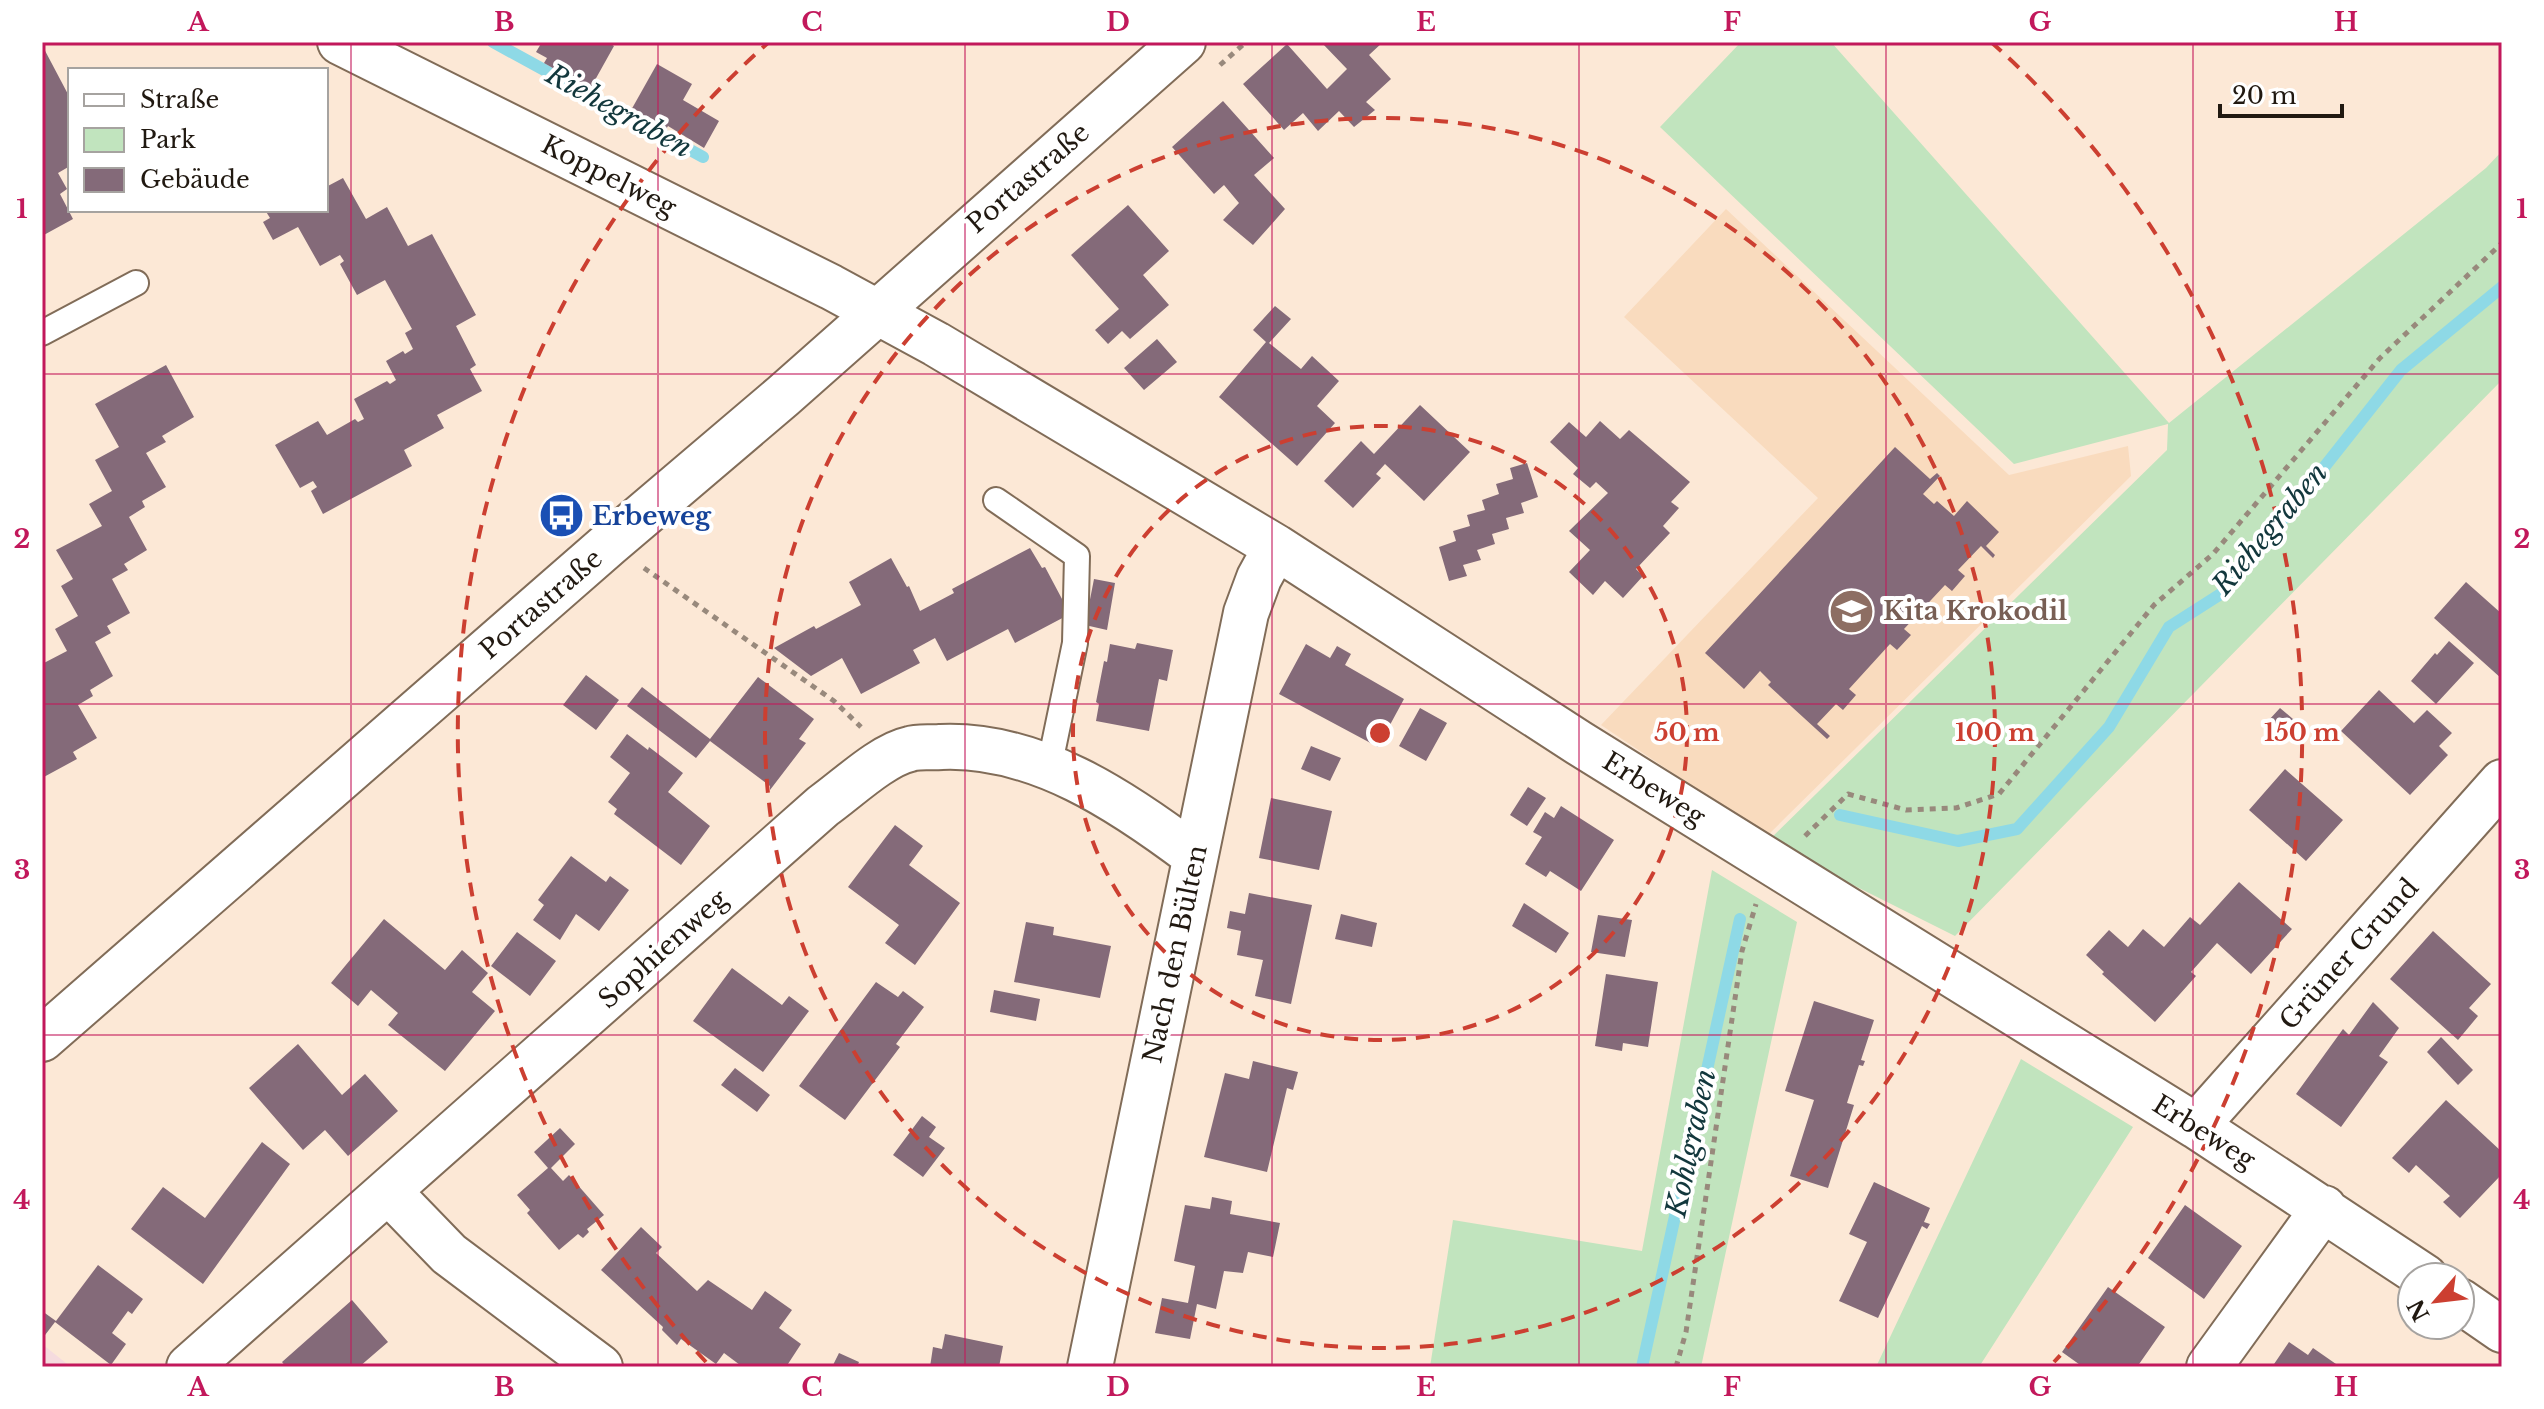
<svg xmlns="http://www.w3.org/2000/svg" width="2544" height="1409" font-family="'Libre Baskerville',serif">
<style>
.commercial{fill:#f5dbde}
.built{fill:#f9dbbe}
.green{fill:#c1e4be}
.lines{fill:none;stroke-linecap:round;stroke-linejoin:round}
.stream{stroke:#8ed9e6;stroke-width:12}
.building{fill:#846a79}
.service-casing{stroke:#816c58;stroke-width:28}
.minor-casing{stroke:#816c58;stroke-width:48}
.secondary-casing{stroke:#816c58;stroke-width:48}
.path{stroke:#98897c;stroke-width:5;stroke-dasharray:6 6;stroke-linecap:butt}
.service{stroke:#fff;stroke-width:24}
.minor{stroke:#fff;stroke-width:44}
.secondary{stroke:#fff;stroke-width:44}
.grid{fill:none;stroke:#c2185b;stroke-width:2;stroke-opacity:0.55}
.ring{fill:none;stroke:#cc3f31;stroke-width:4;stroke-dasharray:14 10}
.labels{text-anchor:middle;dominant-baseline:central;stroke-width:8;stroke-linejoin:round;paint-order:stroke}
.street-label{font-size:26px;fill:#211911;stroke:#fff}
.transit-label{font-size:26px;font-weight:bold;fill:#164399;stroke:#fff;text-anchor:start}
.education-label{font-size:26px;font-weight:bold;fill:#785e54;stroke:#fff;text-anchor:start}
.water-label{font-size:28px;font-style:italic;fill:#12373c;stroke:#fff}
.centre{fill:#cc3f31;stroke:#fff;stroke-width:4}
.ring-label{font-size:24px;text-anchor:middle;font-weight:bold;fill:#cc3f31;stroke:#fff;stroke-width:8;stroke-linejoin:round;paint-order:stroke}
.neatline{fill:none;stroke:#c2185b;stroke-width:3}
.grid-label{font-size:26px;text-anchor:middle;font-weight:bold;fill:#c2185b}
</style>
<rect width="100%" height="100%" fill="#fce8d6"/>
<path class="commercial" d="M42 1344 71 1367H72H42Z"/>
<path class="built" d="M1726 209 2009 475 2128 446 2131 476 1767 836 1601 725 1818 498 1624 317Z"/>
<path class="green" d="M1741 42H1831L2169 423 2486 168 2502 151V380L1955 936 1767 842 2167 450 2168 424 2014 464 1660 127Z
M1712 870 1797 922 1701 1367H1430L1453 1220 1642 1251Z
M2021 1059 2133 1127 1979 1367H1876Z"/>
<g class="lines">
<path class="stream" d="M493 42 703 157
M1840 815 1958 841 2017 829 2109 727 2169 627 2227 590 2401 370 2502 287
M1642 1367 1740 919"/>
</g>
<path class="building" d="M542 42H608L614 46 590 89 544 63 547 58 536 52Z
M1321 42H1383L1369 55 1391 79 1366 102 1375 110 1354 127 1339 111 1318 131 1303 113 1284 130 1243 84 1287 44 1327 89 1347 69Z
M42 45 70 98V166L58 173 67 189 60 194 73 219 42 236Z
M657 64 692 84 683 100 719 121 704 148 668 126 665 131 630 112Z
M1223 101 1274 158 1254 175 1285 209 1253 245 1223 220 1239 203 1224 185 1214 194 1172 147Z
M343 178 366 219 387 207 408 246 432 234 476 315 456 326 476 365 470 369 482 391 437 415 444 428 404 450 412 466 323 514 311 491 317 487 313 481 300 488 275 445 318 421 327 435 355 419 358 422 364 419 354 399 387 381 390 384 396 380 386 361 403 351 405 354 413 349 405 333 412 329 385 280 357 295 340 264 344 261 340 255 320 266 298 227 273 240 263 222 270 218 265 210H326V187Z
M1128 205 1169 251 1143 275 1169 305 1130 339 1122 331 1108 344 1095 330 1119 309 1071 255Z
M1275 306 1291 319 1269 343 1301 369 1312 356 1339 381 1317 406 1335 423 1297 466 1219 397 1266 342 1253 330Z
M1157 339 1177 362 1144 390 1124 368Z
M166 365 194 417 162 436 166 442 146 453 166 487 142 501 145 507 129 517 147 550 124 564 128 570 112 579 130 613 107 626 111 633 95 642 113 676 90 690 93 696 78 705 97 738 73 752 77 759 42 778V664L67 651 55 629 78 616 61 586 73 579 56 550 102 526 89 504 112 491 95 460 119 447 95 404Z
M1420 405 1470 452 1424 501 1385 464 1376 474 1381 478 1353 508 1324 481 1361 441 1374 454Z
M1600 421 1620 439 1629 430 1690 482 1671 502 1679 508 1663 526 1670 533 1636 569 1643 576 1623 598 1605 581 1593 595 1569 572 1590 550 1569 531 1608 493 1596 482 1590 488 1573 474 1578 468 1550 442 1569 422 1586 437Z
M1895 447 1930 479 1937 473 1940 476 1923 494 1934 504 1937 501 1954 516 1967 501 1999 532 1986 546 1995 555 1993 558 1981 546 1958 570 1965 576 1952 591 1945 585 1904 629 1911 635 1897 650 1890 644 1849 689 1856 695 1843 710 1836 704 1817 724 1830 736 1827 739 1768 685 1771 682 1760 671 1744 689 1705 653Z
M1527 463 1538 497 1521 503 1524 513 1506 518 1509 529 1492 534 1495 544 1477 550 1481 560 1463 565 1467 576 1449 581 1439 547 1456 541 1453 531 1470 526 1467 515 1485 510 1482 500 1499 494 1496 484 1513 479 1510 468Z
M1030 548 1042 568 1045 567 1070 614 1015 643 1008 629 947 661 935 638 913 650 920 663 861 694 842 658 811 676 774 648 814 626 816 629 861 605 849 582 891 558 907 587 909 586 920 611 954 593 952 589Z
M1094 579 1115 583 1107 630 1085 625Z
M2466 582 2502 614V679L2434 618Z
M2449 641 2474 663 2436 704 2411 681 2435 653 2437 655Z
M1137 643 1173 650 1167 681 1159 679 1149 731 1096 721 1099 704 1096 702 1104 661 1107 662 1110 644 1135 649Z
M1306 644 1330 658 1337 646 1351 654 1345 665 1404 699 1378 747 1279 694Z
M586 675 619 700 596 730 563 705Z
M758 677 814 719 799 739 806 743 770 790V786L710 741 696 758 627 706 642 687 710 739Z
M2379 690 2414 723 2427 710 2452 733 2439 746 2448 755 2410 795 2341 731Z
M1420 708 1447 723 1426 761 1399 746Z
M2280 708 2307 731 2294 744 2268 721Z
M627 734 648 750 649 747 683 773 668 792 710 826 681 865 614 814 617 809 608 802 630 773 610 757Z
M1311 746 1341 758 1330 781 1301 769Z
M2285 769 2343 820 2306 861 2249 810Z
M1528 787 1546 798 1527 826 1510 815Z
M1271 798 1332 811 1319 870 1259 858Z
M1561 806 1614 840 1581 891 1550 871 1546 877 1525 864 1542 837 1533 832 1545 812 1554 818Z
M895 825 923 846 909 865 960 903 915 965 885 943 899 925 848 887Z
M571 856 606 882 610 876 629 890 599 931 576 914 560 940 533 920 544 905 538 900Z
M2239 882 2292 929 2251 974 2217 943 2191 972 2196 976 2155 1022 2102 974 2104 972 2086 955 2109 930 2128 947 2143 929 2164 947 2190 917 2200 925Z
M1249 893 1312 905 1291 1004 1255 996 1263 960 1237 955 1241 931 1227 928 1230 911 1245 914Z
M1524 903 1569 933 1556 953 1512 926Z
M1341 914 1377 923 1372 947 1335 939Z
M1598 915 1632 920 1625 957 1591 952Z
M384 919 445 970 462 950 488 973 472 992 495 1011 445 1071 388 1025 398 1013 371 990 358 1006 331 983Z
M1026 922 1054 927 1053 935 1111 946 1100 998 1014 982Z
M2433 931 2491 984 2469 1008 2478 1016 2458 1040 2390 979Z
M517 932 556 961 530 996 491 966Z
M732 968 782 1005 789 996 809 1011 763 1072 693 1021Z
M1606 974 1658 982 1648 1047 1623 1043 1622 1051 1595 1046Z
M876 982 898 997 903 991 924 1007 896 1044 900 1047 845 1120 799 1086Z
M994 990 1040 999 1036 1021 990 1012Z
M1814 1001 1874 1020 1861 1060 1865 1061 1863 1066 1859 1065 1847 1103 1854 1105 1828 1188 1790 1176 1814 1100 1785 1091Z
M2373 1002 2399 1028 2379 1056 2388 1062 2341 1127 2296 1094 2343 1029 2349 1035Z
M2441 1037 2473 1070 2458 1085 2427 1052Z
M298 1044 342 1095 365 1074 398 1111 348 1156 325 1130 303 1150 249 1088Z
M1253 1061 1298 1072 1293 1090 1287 1088 1267 1172 1204 1157 1225 1073 1249 1079Z
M735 1068 770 1095 757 1112 721 1085Z
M2446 1100 2502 1152V1174L2460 1218 2443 1202 2450 1196 2416 1165 2409 1173 2392 1158Z
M922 1116 936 1127 929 1137 945 1148 923 1177 893 1155Z
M560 1128 575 1144 551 1168 563 1181 569 1175 604 1215 587 1229 589 1232 583 1238 578 1234 559 1250 527 1213 530 1210 517 1195 548 1168 534 1152Z
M262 1142 290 1164 203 1284 131 1229 163 1187 205 1218Z
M1874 1182 1930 1208 1924 1222 1930 1224 1927 1229 1922 1226 1878 1318 1839 1301 1867 1242 1849 1234Z
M1212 1197 1232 1201 1230 1214 1280 1223 1273 1257 1248 1252 1243 1273 1224 1271 1216 1309 1197 1304 1190 1339 1155 1333 1162 1298 1188 1303 1195 1266 1174 1261 1185 1205 1210 1209Z
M2185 1205 2242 1246 2204 1299 2148 1258Z
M641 1227 662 1247 656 1253 697 1291 708 1280 752 1310 765 1291 792 1310 779 1328 801 1344 786 1367H739L740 1365 724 1353 716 1364 681 1339 677 1345 662 1330 663 1327 601 1270Z
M98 1265 143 1299 132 1314 128 1311 112 1333 126 1344 111 1365 55 1322 42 1339V1311L56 1321Z
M2108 1287 2165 1327 2137 1367H2083L2062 1352Z
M352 1300 388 1342 359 1367H286L282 1362Z
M945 1334 1003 1346 999 1367H930L933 1347 942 1349Z
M2289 1342 2308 1355 2313 1348 2336 1364 2335 1367H2272Z
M839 1353 859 1362 857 1367H832Z"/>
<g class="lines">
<defs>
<path id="service" d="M42 333 136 283
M996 500 1077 556 1075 643 1049 768"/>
<path id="minor" d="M340 42 831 287 936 344 1276 547 1579 743 2196 1126 2425 1277
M2196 1126 2502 782
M389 1192 449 1254 600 1367
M2460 1301 2502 1330
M189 1367 823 806C847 789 882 755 910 749 919 746 931 748 941 747 1036 743 1122 801 1195 856
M1090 1367 1246 613 1259 578 1276 547
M2209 1367 2324 1208"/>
<path id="secondary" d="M42 1039 609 544 783 396 1183 42"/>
</defs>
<use href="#service" class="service-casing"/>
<use href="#minor" class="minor-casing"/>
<use href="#secondary" class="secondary-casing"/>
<path class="path" d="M1220 65 1246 42
M644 568 834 701 861 727
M1805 836 1848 794 1906 810 1956 808 1999 794 2154 605 2213 554 2380 358 2502 243
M1676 1367 1686 1332 1742 951 1756 904"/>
<use href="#service" class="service"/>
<use href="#minor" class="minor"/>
<use href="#secondary" class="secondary"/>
</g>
<path class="grid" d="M351 42V1367M658 42V1367M965 42V1367M1272 42V1367M1579 42V1367M1886 42V1367M2193 42V1367M42 374H2502M42 704H2502M42 1035H2502"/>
<g class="ring">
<circle cx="1380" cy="733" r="307"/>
<circle cx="1380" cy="733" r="615"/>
<path d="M706 1362A922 922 0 0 1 769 42M1991 42A922 922 0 0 1 2054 1362"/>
</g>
<defs>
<symbol id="bus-disc" viewBox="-11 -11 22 22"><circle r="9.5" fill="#1a4fb4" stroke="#fff"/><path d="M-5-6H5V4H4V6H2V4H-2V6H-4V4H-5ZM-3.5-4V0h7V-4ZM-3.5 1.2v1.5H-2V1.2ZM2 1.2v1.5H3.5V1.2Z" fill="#fff"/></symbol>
<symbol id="school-disc" viewBox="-11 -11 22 22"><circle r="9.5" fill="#8d6e63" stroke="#fff"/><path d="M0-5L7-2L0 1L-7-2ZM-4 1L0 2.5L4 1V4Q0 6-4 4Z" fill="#fff"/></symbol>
</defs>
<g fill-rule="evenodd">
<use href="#bus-disc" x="536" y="490" width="51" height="51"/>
<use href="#school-disc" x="1826" y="586" width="51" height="51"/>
</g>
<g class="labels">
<g class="street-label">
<text transform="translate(609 176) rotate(27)">Koppelweg</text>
<text transform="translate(1028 178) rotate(-41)">Portastraße</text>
<text transform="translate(541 604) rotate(-41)">Portastraße</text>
<text transform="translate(1654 789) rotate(32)">Erbeweg</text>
<text transform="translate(663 949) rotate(-42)">Sophienweg</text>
<text transform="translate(1175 954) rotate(-78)">Nach den Bülten</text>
<text transform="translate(2349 954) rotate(-48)">Grüner Grund</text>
<text transform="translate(2204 1132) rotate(32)">Erbeweg</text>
</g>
<g class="transit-label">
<text x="592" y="516">Erbeweg</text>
</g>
<g class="education-label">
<text x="1883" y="611">Kita Krokodil</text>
</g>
<g class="water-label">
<text transform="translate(619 111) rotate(29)">Riehegraben</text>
<text transform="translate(2270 529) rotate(-50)">Riehegraben</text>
<text transform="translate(1691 1143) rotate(-78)">Kohlgraben</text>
</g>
</g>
<circle cx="1380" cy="733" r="12" class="centre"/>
<g class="ring-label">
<text x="1687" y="741">50 m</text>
<text x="1995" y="741">100 m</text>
<text x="2302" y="741">150 m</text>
</g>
<rect width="2544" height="1409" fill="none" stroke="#ffffff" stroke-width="88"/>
<rect x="68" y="68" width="260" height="144" fill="#ffffff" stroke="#a6a3a0" stroke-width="2"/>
<rect x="84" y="94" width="40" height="12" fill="#ffffff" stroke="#a6a3a0" stroke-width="2"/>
<text x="140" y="108" font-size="24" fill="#211911">Straße</text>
<rect x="84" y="128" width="40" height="24" fill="#c1e4be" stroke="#a6a3a0" stroke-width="2"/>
<text x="140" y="148" font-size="24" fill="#211911">Park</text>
<rect x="84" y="168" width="40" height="24" fill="#846a79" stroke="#a6a3a0" stroke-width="2"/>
<text x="140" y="188" font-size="24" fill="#211911">Gebäude</text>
<g transform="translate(2436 1301) rotate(242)"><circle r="38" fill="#ffffff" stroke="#a6a3a0" stroke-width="2"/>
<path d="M0-6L14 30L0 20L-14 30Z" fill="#cc3f31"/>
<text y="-12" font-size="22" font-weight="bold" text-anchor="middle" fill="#211911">N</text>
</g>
<path d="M2220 104v12h122v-12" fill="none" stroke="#211911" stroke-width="4"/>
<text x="2232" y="104" font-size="24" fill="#211911" stroke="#ffffff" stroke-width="6" paint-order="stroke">20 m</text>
<rect x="44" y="44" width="2456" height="1321" class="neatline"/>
<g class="grid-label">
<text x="198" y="31">A</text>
<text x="504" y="31">B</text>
<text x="812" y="31">C</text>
<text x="1118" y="31">D</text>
<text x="1426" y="31">E</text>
<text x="1732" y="31">F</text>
<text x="2040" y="31">G</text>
<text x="2346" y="31">H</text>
<text x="22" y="218">1</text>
<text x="2522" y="218">1</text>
<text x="22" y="548">2</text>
<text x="2522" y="548">2</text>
<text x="22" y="879">3</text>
<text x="2522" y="879">3</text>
<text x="22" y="1209">4</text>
<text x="2522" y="1209">4</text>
<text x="198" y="1396">A</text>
<text x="504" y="1396">B</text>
<text x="812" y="1396">C</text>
<text x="1118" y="1396">D</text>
<text x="1426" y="1396">E</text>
<text x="1732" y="1396">F</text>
<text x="2040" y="1396">G</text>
<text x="2346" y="1396">H</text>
</g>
</svg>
